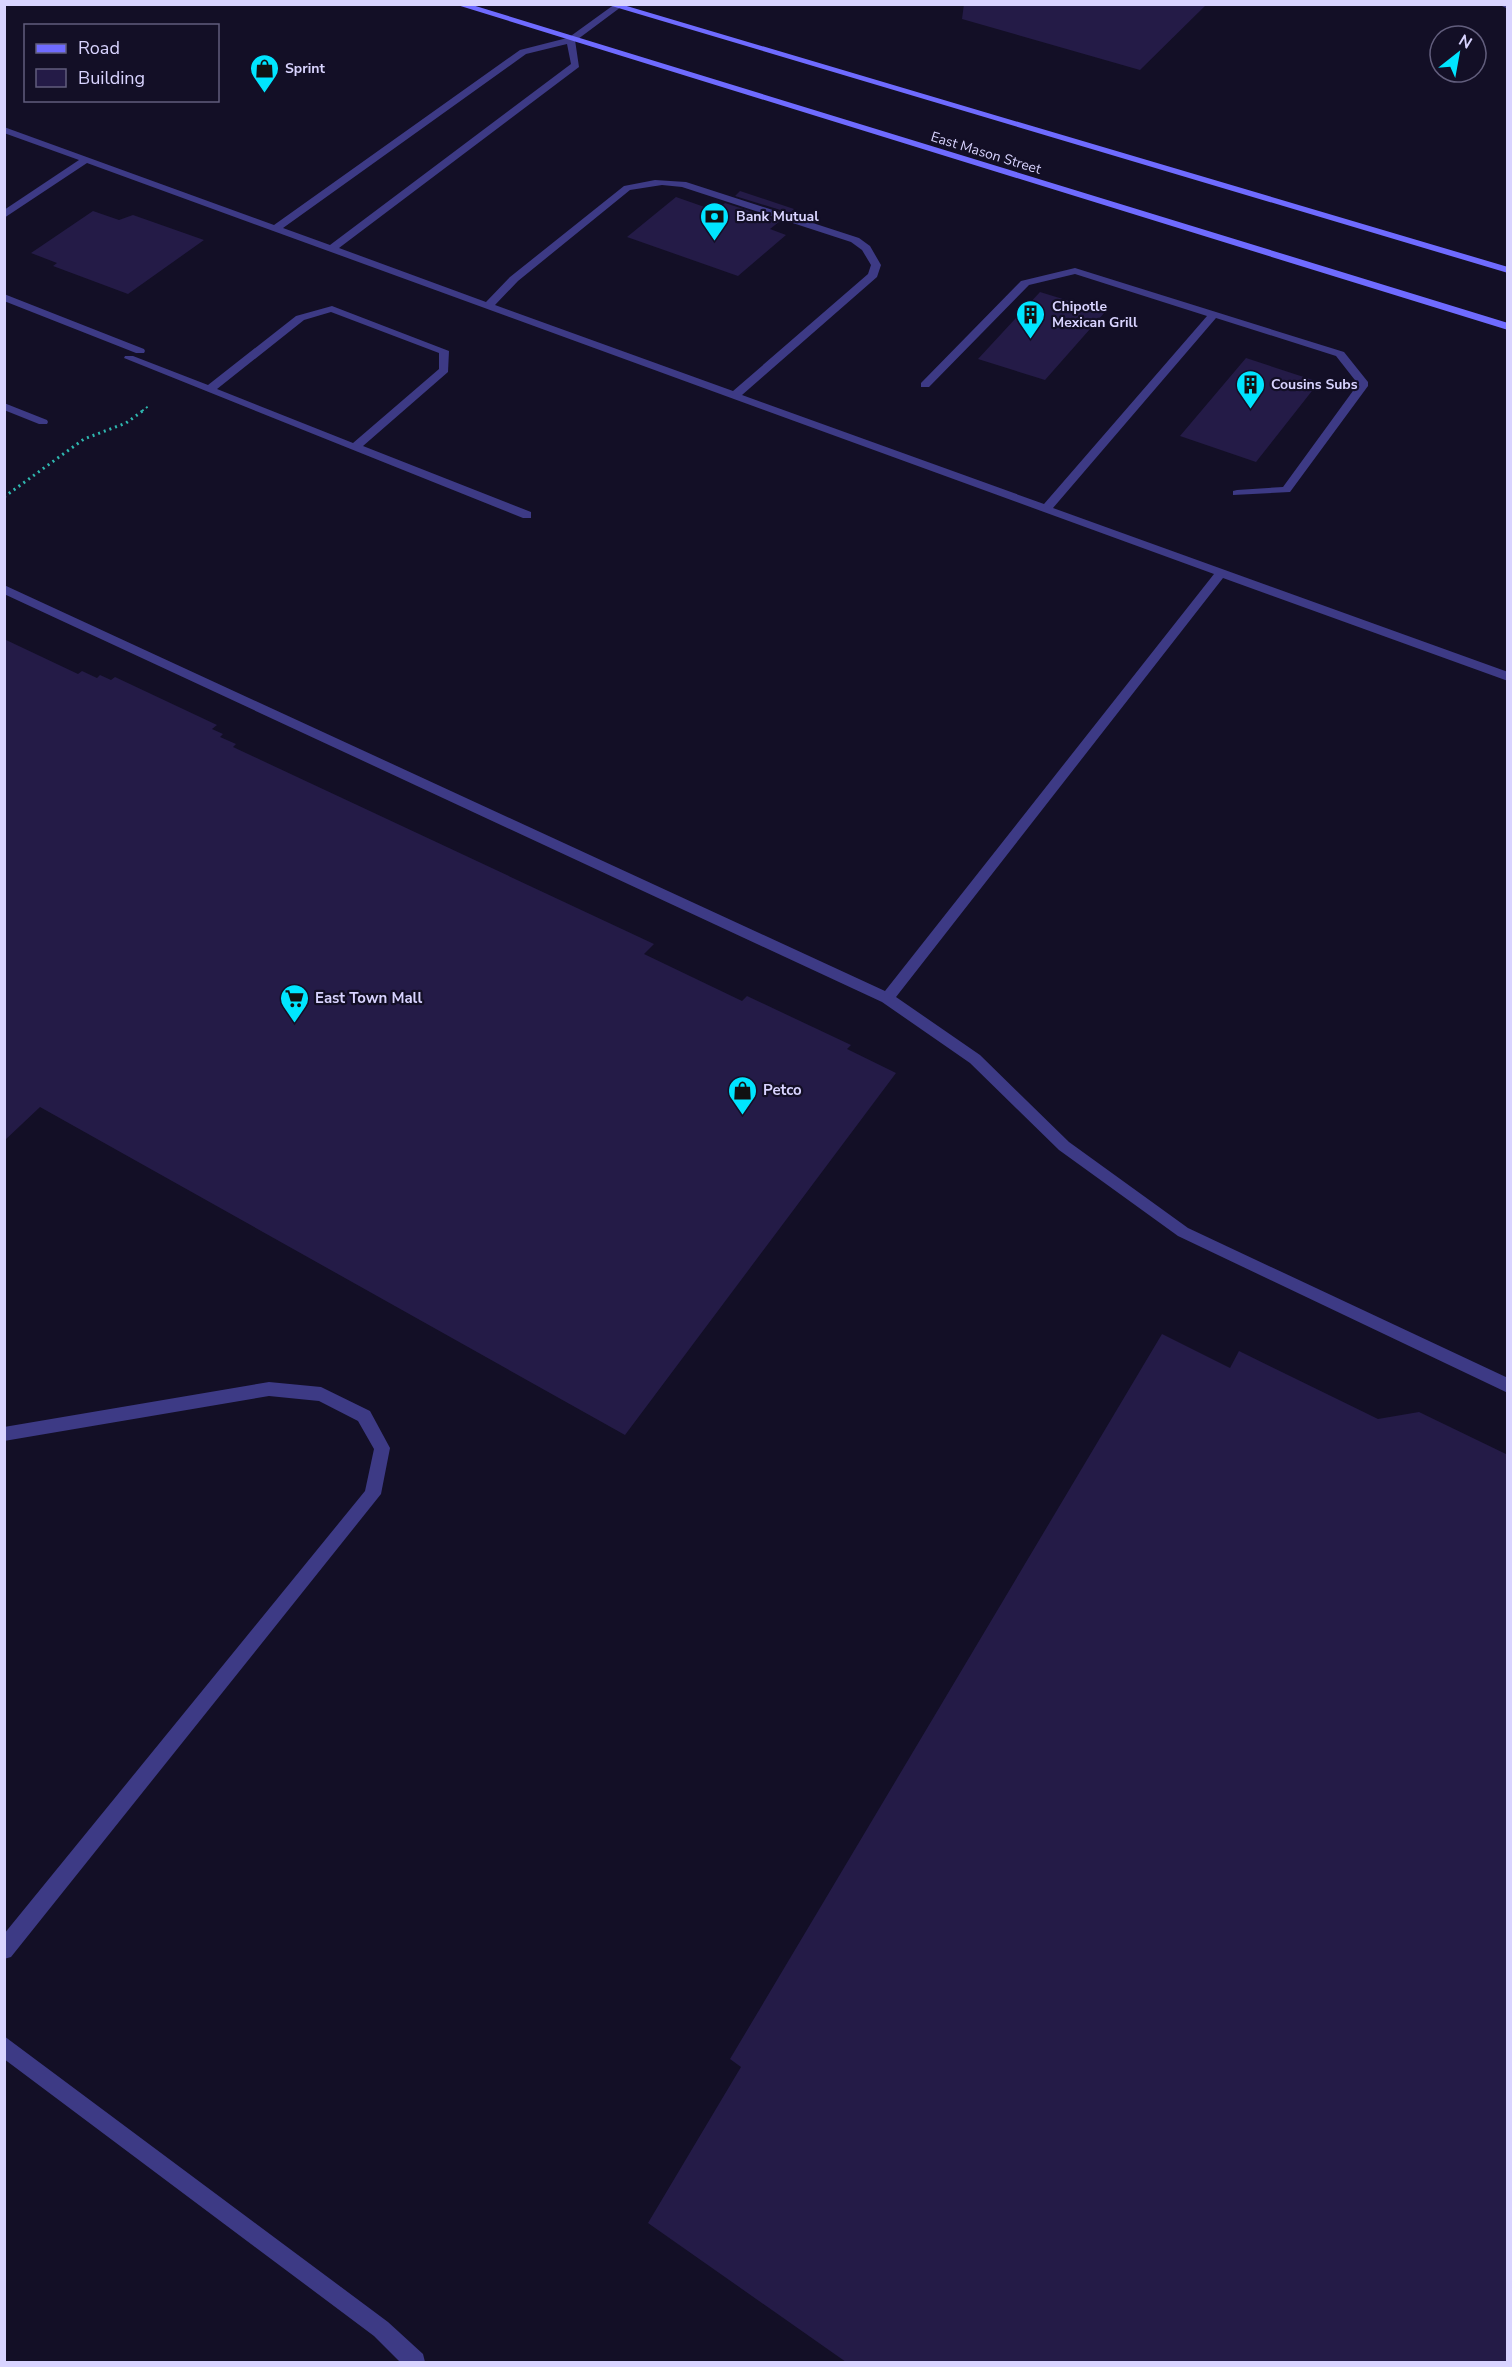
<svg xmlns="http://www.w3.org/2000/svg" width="1512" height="2367" font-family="'Nunito Sans',sans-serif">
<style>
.building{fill:#241b47}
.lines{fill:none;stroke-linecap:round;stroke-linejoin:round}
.path-far1{stroke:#2fb8b0;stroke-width:2;stroke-dasharray:2 3;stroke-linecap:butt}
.path{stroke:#2fb8b0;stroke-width:3;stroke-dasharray:2 4;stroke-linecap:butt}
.lane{fill:#3d3a85;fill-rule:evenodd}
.street{fill:#3d3a85;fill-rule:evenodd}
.secondary{fill:#6f6bff;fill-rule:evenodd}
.labels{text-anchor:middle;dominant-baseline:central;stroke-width:4.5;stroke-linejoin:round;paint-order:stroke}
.far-poi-label{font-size:14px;font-weight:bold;fill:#d9d4ff;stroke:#130f26;text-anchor:start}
.far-street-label{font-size:14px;fill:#d9d4ff;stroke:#130f26}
.poi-label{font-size:15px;font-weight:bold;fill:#d9d4ff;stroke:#130f26;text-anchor:start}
</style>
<rect width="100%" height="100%" fill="#130f26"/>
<path class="building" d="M964 4H1207L1140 70 962 19Z
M740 191 794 209 790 213 735 196Z
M676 197 716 211 725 203 780 221 770 229 786 235 738 276 627 237Z
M93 211 119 220 133 215 204 240 128 294 53 266 57 263 31 253Z
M1040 292 1105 312 1045 380 978 359Z
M1246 358 1319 382 1256 462 1180 436Z
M4 639 78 674 82 671 97 678 100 675 111 680 115 677 217 725 212 729 223 734 220 737 236 744 233 747 654 944 644 954 742 1001 747 996 851 1045 847 1049 896 1073 625 1435 40 1107 4 1141Z
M1162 1334 1230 1368 1239 1351 1378 1419 1419 1412 1508 1455V2362H846L648 2223 741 2067 730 2059Z"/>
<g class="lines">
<path class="path-far1" d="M142 411 150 405"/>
<path class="path" d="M4 497 84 439 126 423 144 410"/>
<path class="lane" d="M571 37 575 40 579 67 339 248 486 302 510 277 624 186 655 180 686 182 859 238 870 246 881 265 877 277 742 395 1044 504 1207 316 1075 274 1029 285 929 387H921V383L1021 281 1075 268 1344 352 1368 382V386L1290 492 1233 495V491L1237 490 1283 487 1358 384 1336 356 1216 318 1053 508 1508 672V681L1223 578 896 997 980 1055 1069 1142 1188 1228 1508 1378V1393L1178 1236 1059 1150 970 1063 882 1002 4 594V585L885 991 1214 574 87 163 4 218V210L79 160 4 133V127L274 225 520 50ZM567 44 571 64 330 245 283 228 526 54ZM662 185 682 187 851 242 862 250 871 265 868 274 733 391 495 305 518 281 630 190Z
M4 294 144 349 145 351 144 353H136L4 301Z
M332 306 449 351 448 372 363 446 531 512V518H523L124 358 125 356H133L208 385 296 316ZM331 312 439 353V369L353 443 217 389 304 320Z
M4 403 47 420 48 422 47 424H39L4 410Z
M269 1382 321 1387 370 1411 390 1448 381 1494 11 1957 4 1959V1934L365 1491 374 1449 358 1421 319 1401 269 1396 4 1441V1427Z
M4 2036 388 2322 423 2354 425 2362H400L374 2336 4 2059Z"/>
<path class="street" d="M615 4H625L574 42H568V38Z
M1498 4H1508V9Z"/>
<path class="secondary" d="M454 4H469L1508 323V330Z
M605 4H620L1508 267V273Z"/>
</g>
<defs>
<symbol id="shop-pin" viewBox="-11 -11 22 30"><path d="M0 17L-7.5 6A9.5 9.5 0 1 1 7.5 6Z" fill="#00e5ff" stroke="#130f26"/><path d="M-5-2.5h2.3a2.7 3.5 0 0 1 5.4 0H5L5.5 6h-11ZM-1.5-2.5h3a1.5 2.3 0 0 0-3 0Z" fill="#111"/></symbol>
<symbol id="bank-pin" viewBox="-11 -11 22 30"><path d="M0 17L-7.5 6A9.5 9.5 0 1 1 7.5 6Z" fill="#00e5ff" stroke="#130f26"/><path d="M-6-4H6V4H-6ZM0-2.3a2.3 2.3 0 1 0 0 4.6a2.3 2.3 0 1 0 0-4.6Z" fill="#111"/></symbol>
<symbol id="building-pin" viewBox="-11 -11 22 30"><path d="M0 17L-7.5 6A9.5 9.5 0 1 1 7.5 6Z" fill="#00e5ff" stroke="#130f26"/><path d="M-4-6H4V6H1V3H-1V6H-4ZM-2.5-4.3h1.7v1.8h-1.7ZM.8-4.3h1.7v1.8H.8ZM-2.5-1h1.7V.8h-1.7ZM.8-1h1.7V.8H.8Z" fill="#111"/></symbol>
<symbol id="supermarket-pin" viewBox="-11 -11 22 30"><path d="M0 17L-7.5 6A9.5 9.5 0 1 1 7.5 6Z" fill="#00e5ff" stroke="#130f26"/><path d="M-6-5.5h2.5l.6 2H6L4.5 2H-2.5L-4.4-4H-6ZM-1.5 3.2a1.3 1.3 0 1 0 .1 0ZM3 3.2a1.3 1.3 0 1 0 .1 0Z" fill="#111"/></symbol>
</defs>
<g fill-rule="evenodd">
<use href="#shop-pin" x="248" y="52" width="33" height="45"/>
<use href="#bank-pin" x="698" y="200" width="33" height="45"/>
<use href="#building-pin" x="1014" y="298" width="33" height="45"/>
<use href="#building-pin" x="1234" y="368" width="33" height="45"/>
<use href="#supermarket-pin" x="278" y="982" width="33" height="45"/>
<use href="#shop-pin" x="726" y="1074" width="33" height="45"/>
</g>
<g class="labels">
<g class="far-poi-label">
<text x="285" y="68">Sprint</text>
<text x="736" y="216">Bank Mutual</text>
<text x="1052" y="306">Chipotle<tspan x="1052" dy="16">Mexican Grill</tspan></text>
<text x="1271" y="384">Cousins Subs</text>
</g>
<g class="far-street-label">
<text transform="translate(986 153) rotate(17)">East Mason Street</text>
</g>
<g class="poi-label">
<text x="315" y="998">East Town Mall</text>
<text x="763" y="1090">Petco</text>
</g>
</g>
<rect width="1512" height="2367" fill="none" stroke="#d9d4ff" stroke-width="12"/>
<rect x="24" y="24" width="195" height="78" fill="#130f26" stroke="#625e7d" stroke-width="1.5"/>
<rect x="36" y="44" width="30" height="9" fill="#6f6bff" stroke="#625e7d" stroke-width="1.5"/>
<text x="78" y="54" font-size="18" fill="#d9d4ff">Road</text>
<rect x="36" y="69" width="30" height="18" fill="#241b47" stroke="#625e7d" stroke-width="1.5"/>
<text x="78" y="84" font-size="18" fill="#d9d4ff">Building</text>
<g transform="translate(1458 54) rotate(31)"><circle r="28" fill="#130f26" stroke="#625e7d" stroke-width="1.5"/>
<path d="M0-4.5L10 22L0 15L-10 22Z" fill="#00e5ff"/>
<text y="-9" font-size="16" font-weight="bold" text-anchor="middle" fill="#d9d4ff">N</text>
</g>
</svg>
